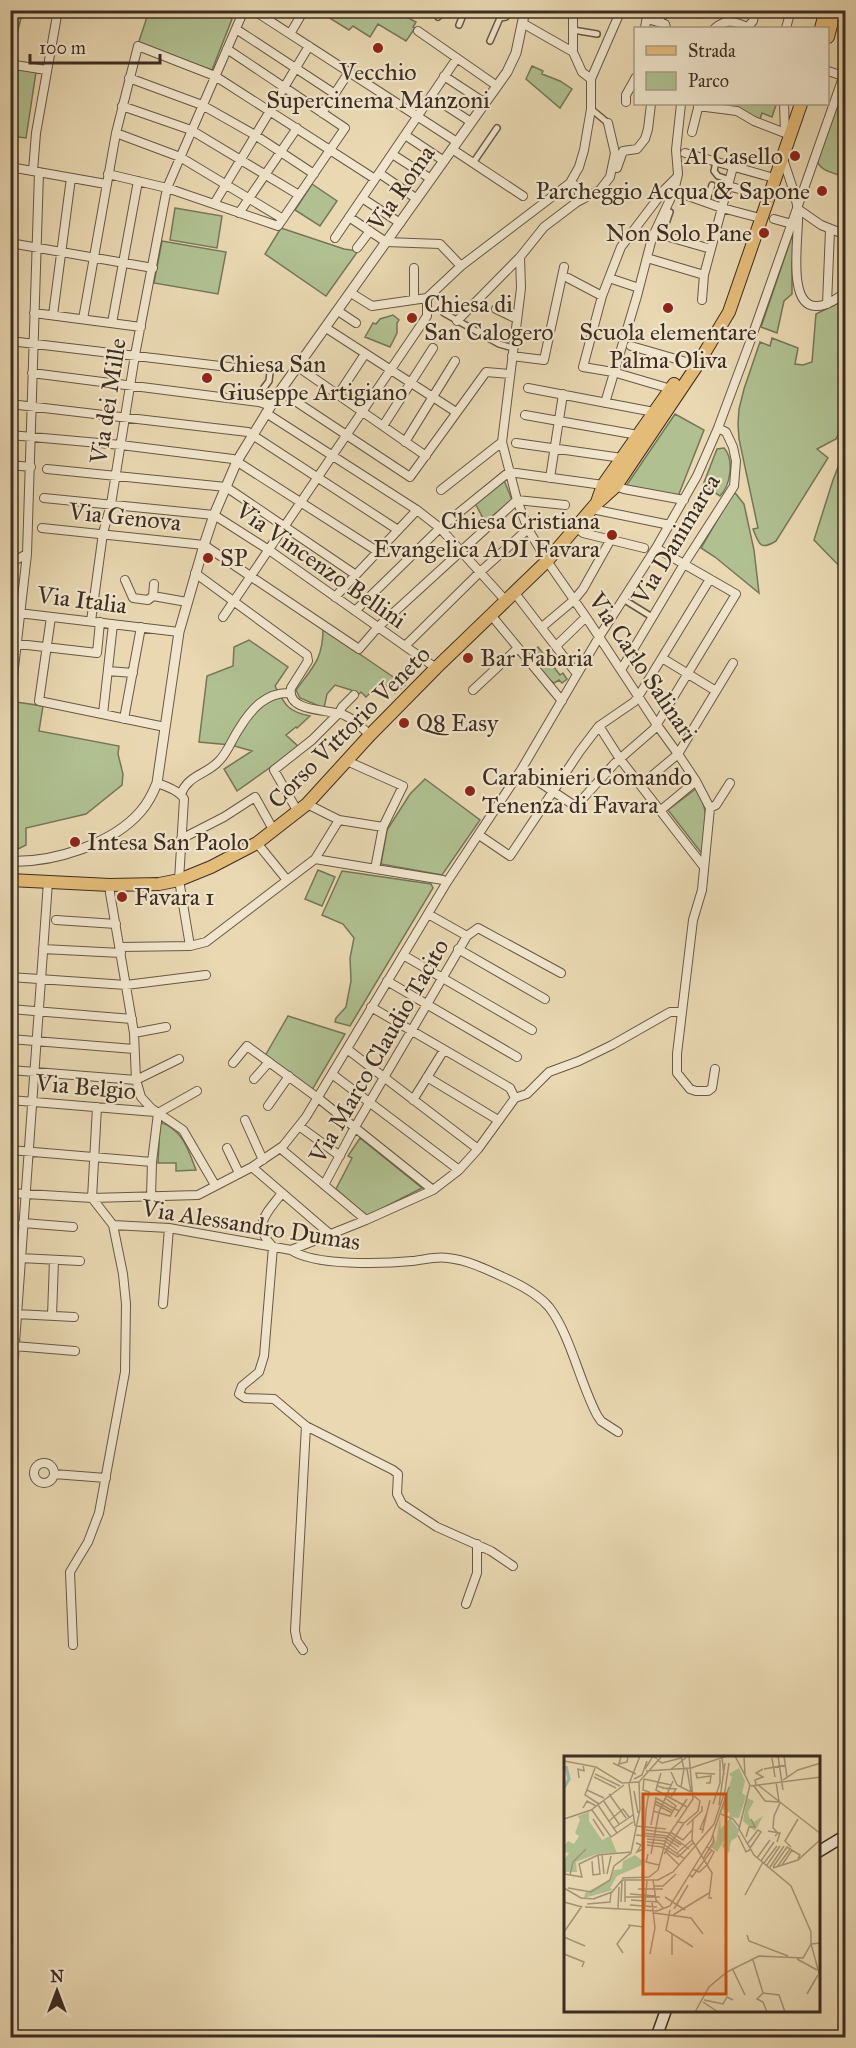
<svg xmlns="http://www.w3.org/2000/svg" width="856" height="2048" font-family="'IM FELL Great Primer',serif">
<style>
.green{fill:#b0c091;stroke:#767659;stroke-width:1.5}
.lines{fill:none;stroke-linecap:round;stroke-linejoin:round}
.pedestrian-casing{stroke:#685845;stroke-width:8}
.minor-casing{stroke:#685845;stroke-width:10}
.tertiary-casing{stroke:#685845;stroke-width:11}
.secondary-casing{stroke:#3d2d21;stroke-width:13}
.primary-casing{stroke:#3d2d21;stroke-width:14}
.pedestrian{stroke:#f1e6cd;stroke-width:5}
.minor{stroke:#f1e6cd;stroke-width:8}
.tertiary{stroke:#f1e6cd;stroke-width:9}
.secondary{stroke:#f1e6cd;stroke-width:10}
.primary{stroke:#e4bc79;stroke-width:12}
.poi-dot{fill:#8f2418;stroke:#f1e6cd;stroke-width:2}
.labels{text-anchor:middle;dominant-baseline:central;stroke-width:4.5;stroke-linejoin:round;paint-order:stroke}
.poi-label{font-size:24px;fill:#3d2d21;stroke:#f1e6cd;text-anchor:start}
.street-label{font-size:24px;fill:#3d2d21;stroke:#f1e6cd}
.inset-river{fill:none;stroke:#97b9ae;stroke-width:3}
.inset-road{fill:none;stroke:#a49478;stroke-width:1.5}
.view{fill:#ce520f;fill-opacity:0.15;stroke:#ce520f;stroke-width:3}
.inset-edge{fill:none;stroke:#3d2d21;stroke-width:3}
</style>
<rect width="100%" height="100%" fill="#e9d8b2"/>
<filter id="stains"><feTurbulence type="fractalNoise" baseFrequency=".00333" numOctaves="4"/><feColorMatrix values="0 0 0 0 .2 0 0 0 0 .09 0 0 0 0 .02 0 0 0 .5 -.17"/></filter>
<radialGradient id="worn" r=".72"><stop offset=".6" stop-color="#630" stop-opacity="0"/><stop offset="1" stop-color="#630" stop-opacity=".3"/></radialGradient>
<path class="green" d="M11 11H23L15 41 17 42 12 67 36 72 26 138 11 136Z
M149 11H228L232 19 212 70 138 44Z
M325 11H384L381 15 384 17 390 11 401 18 403 15 416 22 413 27 415 28 406 41 378 24 370 37 353 26 349 30 323 14Z
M532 66 543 71 542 74 560 81 572 89 560 108 526 79Z
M845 69V177C835 173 820 172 817 160Z
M725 104H772L776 105 772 117 762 113 759 122 724 108Z
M312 184 337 201 320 226 295 210Z
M175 208 222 216 217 248 170 240Z
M281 228 344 249 358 251 326 296 265 254Z
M794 235 796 237 792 263V294L784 301 777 333 761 327 792 236Z
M162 241 226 252 218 294 154 283Z
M842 301 844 303 845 420 836 439 817 449 828 458 776 541C760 551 759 544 753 529L758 528 739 439 738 424 739 409 744 389 760 342 770 346 772 338 798 348 795 364 803 365 812 362 816 314Z
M393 315 399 320 397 323V333L390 347 365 337 373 323 376 324 380 319Z
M675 414 704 430 677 499 624 489Z
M724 448C735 460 730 486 720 496L703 485 717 449Z
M845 449V572L814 540 833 480Z
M504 480 512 500 485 522 475 503Z
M733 493 736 494 744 504 754 550 759 593 715 557 701 548Z
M323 629 405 685 395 693 382 682 366 697 361 692 357 696 351 690 335 685 327 694 324 708 300 698 296 690C313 667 323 659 323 629Z
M249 640 288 667 275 686C285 705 288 712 310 716L297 728 296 727 286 735 299 747 237 791 224 769 252 751 231 745 199 742 207 676 233 666 234 647Z
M538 647 560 675 563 673 567 679 562 683 559 680 554 683 546 677 528 655Z
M16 702 43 706 39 731 119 746 118 754 123 774 122 785 86 814 26 828V845L12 852 10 768Z
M425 779 480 820 442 875 381 864 387 830 410 794Z
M697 788C710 815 706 826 703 855L668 810Z
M318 870 335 877 322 906 305 899Z
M342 871 431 884 433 888 350 1026 335 1022 336 1018 346 1007 351 981 350 958 354 938 343 924 322 915Z
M288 1016 345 1034 312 1090 265 1056Z
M160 1122C183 1130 188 1149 196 1170L176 1171V1163H158Z
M360 1138 422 1188 367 1216 336 1189 352 1158 348 1156Z"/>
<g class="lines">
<defs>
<path id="pedestrian" d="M724 10 726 21
M414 12V10
M438 17 446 10
M661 23 663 10
M459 25 465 10
M573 30 597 34
M490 41 500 18 506 17 509 10
M591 109 608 123
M716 162 714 171 718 176 730 180
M473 163 497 128
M706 203 712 185
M662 235 670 212 665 210
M444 313 499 344 513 348
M263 389 269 381 270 372
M623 599 652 617"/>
<path id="minor" d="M253 10 457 142
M647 19 665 24 666 28
M269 20 274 10
M524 24 573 52 582 72 591 79
M645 28 648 10
M715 28C726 19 735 21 747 27
M747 28 753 21 755 10
M786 28 791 10
M236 29 335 94
M418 31 497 86
M290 34 304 10
M573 52V10
M15 65 46 70
M828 71 843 76
M444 76 485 103
M129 78 202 105 255 135 314 174
M431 96 471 122
M626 102V95L636 77
M784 104 785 133 789 135
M122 106 191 130 299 195
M698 106 737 111 754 121 785 133
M322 113 349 72
M692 132 699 104
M116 133 180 157 283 219
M405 135 444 161
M452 149 523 196
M685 153 774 178
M392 154 431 179
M782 161 784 162C789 178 796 194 798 211 800 230 785 308 817 306 827 306 838 298 846 292
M10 167 106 184
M617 168 623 151 637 149 645 139 648 129 651 104
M33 171 36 133 58 10
M379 173 417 199
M108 174 167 188 278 226 345 128 227 49
M570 183C579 185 581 194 577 202
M728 186 768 197
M674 191 722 208 760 218
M362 198 400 223
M214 204 309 46
M798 209 821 225 846 235
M239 213 297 128
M349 217 386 242 440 244 461 266
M774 219 792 224
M662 235 711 249
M335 238 457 58
M10 243 153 268
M357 248 370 231
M520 257 521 288 502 442 517 500 528 529 547 561 586 617 657 725 678 754 696 781 710 808 702 890 693 920 682 1012 677 1054V1073L690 1089 696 1091H708L712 1088 715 1069
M647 258 704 275 733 167
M568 278 602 296
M609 278 639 288
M351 293 372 306 427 298 461 266 570 183 579 167 584 150 591 109V79L621 10
M414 300V268
M702 300 704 275
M827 304 830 230
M496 309 517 319
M338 311 356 323
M34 313 141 327
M53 315 71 178
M83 319 116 133 138 46 215 76 375 179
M457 321 520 257 544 227 577 202 600 190 610 177 615 153 608 123
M112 323 138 181
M326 328 456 412
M10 341 237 368
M631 346 690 363
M512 356 544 360 564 267
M298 367 426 456
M32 373 259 402 271 406
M528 388 654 412
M671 389 613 372 583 367 602 296 621 247 665 189 676 178
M280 391 410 477 486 372 510 374
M338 395 365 354
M605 403 637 296 652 238 674 191 678 174 676 150 681 104
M10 404 248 432 398 530
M266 413 417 510 440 528 506 601
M525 415 638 435
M383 426 433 348
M10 435 121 445 233 459 377 551
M405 442 455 361
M516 443 622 458
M10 465 31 467
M47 469 226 487 356 575
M509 472 603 485
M550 478 563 394
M616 486 624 489 684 500
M441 490 502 442
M44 498 214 515 269 550 436 668
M592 509 670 525
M42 528 204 545 359 649 378 627 517 500 565 505
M577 528 583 533 644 548
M10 563 27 554
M195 573 307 655 308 661 291 688C286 713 330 709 344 715 354 719 362 728 370 735
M125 580 133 598 148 600 153 596 187 602
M514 592 577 674
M153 596 154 584
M335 597 417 510
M355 611 440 528 509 472
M10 612 179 632
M491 615 562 701
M51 617 39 701 165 727
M223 617 427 316V298
M91 621 103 533 111 504 135 355 167 188 244 10
M542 627 574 600 583 589 611 539
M10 643 97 653 100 622
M405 646 480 572 528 529
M556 646 586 617
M662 658 716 691
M621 670 684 564 734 486 736 461 733 447 726 432 718 428
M108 671 133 673
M473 690 518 648
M10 703 27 554 39 172
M103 714 113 624
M124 719 141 627
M599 726 620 759 704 867
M347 761 403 786 383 827 375 869
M521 770 572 804 577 805 615 763 654 729 736 594 656 548
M157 783C166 786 180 791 184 799L179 880 190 946
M641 785 678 754 733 663
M181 794C188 775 206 775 219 761 228 752 232 739 239 729 251 709 266 692 290 693
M307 804 339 820 383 827
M710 808 716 805 730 783
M661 810 696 781
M298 812 274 770 312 740 339 713 342 707 354 695
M479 835 510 856 580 751 599 726 634 702 638 697 710 579
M181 839 224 817 255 797 274 831
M257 843 287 880
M315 859 443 880 447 882
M110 885V893L134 1033 136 1080 139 1090 141 1097 151 1108 183 1130 215 1185
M428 914 467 936 478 928 561 973
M56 920 116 924
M120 947 190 946 206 942 315 859 339 820
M43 949 121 953
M458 949 545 999
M403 955 532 1030
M10 977 126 985 206 975
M387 981 517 1057
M371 1007 510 1088 515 1098
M10 1009 132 1019
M134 1033 166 1027
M10 1039 134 1049
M347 1049 478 1149
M233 1063 247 1046 318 1098 433 1190
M10 1070 136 1080 179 1059
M332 1074 459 1170
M427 1077 498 1120
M254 1079 269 1062
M10 1100 155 1112
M413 1100 444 1050
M268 1106 289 1076
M158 1113 197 1091
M245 1120 263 1160
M299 1126 340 1156
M227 1148 239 1173
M280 1148 366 1220
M10 1150 152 1162
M252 1167 331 1235
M324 1185 355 1127 467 936
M10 1193 92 1198 198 1195 252 1167 283 1146 306 1117 447 882 521 770 599 637 656 548 697 476 718 428 750 342 846 69
M282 1193C267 1213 251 1225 273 1247L264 1356 259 1372 242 1386 239 1394 245 1398 274 1399 306 1426 393 1470 398 1474 397 1494 402 1504 437 1527 491 1551 513 1566
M151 1197 152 1162 158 1113
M23 1223 73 1227
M113 1225 169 1228 291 1250C314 1266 383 1264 412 1261 424 1260 435 1256 448 1258 467 1260 486 1269 503 1277 519 1284 537 1293 549 1307 570 1334 580 1383 597 1415L601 1421 618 1432
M291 1250 366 1220 433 1190 459 1170 478 1149 515 1098 527 1094 549 1072 579 1061 612 1045 670 1012H682
M20 1258 80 1261
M163 1304 169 1228
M16 1314 74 1317
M52 1316 54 1260
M14 1346 75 1351
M10 1365 14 1357 48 882
M34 1473a10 10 0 1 1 20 0a10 10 0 1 1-20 0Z
M54 1474 106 1478
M466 1604 477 1573V1544
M73 1645 70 1572 88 1542 99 1513 125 1372 126 1304 123 1274 113 1225 92 1198 97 1107
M303 1650 297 1641 295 1631 306 1426"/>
<path id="tertiary" d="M10 861C53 863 113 844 141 811 148 803 153 793 157 783L179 632 204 545 214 515 237 461 280 391 507 72 516 53 525 10"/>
<path id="secondary" d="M818 1852 846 1835
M656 2038 666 2010"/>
<path id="primary" d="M821 28 826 10
M828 37 835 10
M596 505 603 485 674 384
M10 880 110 885 159 884 179 880 211 867 257 843 307 804 370 735 436 668 547 561 595 505 616 486 696 367 729 312 801 104"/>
</defs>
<use href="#pedestrian" class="pedestrian-casing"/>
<use href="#minor" class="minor-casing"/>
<use href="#tertiary" class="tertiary-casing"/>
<use href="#secondary" class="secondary-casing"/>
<use href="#primary" class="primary-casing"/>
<use href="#pedestrian" class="pedestrian"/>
<use href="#minor" class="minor"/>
<use href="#tertiary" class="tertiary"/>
<use href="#secondary" class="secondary"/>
<use href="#primary" class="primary"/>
</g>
<g class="poi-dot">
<circle cx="378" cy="48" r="6"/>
<circle cx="795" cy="156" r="6"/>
<circle cx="822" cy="191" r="6"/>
<circle cx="764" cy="233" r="6"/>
<circle cx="668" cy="308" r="6"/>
<circle cx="412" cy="318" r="6"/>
<circle cx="207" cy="378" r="6"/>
<circle cx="612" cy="535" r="6"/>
<circle cx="208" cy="558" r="6"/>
<circle cx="468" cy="658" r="6"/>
<circle cx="404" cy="723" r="6"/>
<circle cx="470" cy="791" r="6"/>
<circle cx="75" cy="842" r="6"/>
<circle cx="122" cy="897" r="6"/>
</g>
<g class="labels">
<g class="poi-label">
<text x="378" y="72" text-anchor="middle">Vecchio<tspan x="378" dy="28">Supercinema Manzoni</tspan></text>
<text x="783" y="156" text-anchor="end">Al Casello</text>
<text x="810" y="191" text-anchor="end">Parcheggio Acqua &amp; Sapone</text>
<text x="752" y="233" text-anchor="end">Non Solo Pane</text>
<text x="424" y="304">Chiesa di<tspan x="424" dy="28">San Calogero</tspan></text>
<text x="668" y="332" text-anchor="middle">Scuola elementare<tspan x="668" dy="28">Palma Oliva</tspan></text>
<text x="219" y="364">Chiesa San<tspan x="219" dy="28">Giuseppe Artigiano</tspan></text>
<text x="600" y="521" text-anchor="end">Chiesa Cristiana<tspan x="600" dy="28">Evangelica ADI Favara</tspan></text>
<text x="220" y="558">SP</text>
<text x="480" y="658">Bar Fabaria</text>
<text x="416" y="723">Q8 Easy</text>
<text x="482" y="777">Carabinieri Comando<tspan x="482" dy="28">Tenenza di Favara</tspan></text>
<text x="87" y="842">Intesa San Paolo</text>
<text x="134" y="897">Favara 1</text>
</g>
<g class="street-label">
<text transform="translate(401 188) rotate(-55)">Via Roma</text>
<text transform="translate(108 401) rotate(-81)">Via dei Mille</text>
<text transform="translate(125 517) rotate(6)">Via Genova</text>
<text transform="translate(676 539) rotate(-59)">Via Danimarca</text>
<text transform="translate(321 565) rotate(35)">Via Vincenzo Bellini</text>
<text transform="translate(82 600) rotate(7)">Via Italia</text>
<text transform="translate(643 667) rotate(56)">Via Carlo Salinari</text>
<text transform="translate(349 727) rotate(-45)">Corso Vittorio Veneto</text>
<text transform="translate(379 1051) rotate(-60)">Via Marco Claudio Tacito</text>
<text transform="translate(86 1087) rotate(5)">Via Belgio</text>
<text transform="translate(251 1225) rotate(9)">Via Alessandro Dumas</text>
</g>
</g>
<g transform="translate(564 1756)">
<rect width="256" height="256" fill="#e9d8b2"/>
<path d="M175 12 181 25 178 37 182 40 175 62 165 61 166 57 158 53 168 21 165 18ZM183 42 190 45 184 56 186 63 190 66 199 60 191 75 179 65ZM25 56V65L38 84 46 80 53 97 33 98 12 106 13 116H1L0 104 5 97 0 96V90L4 85 10 88 15 80 11 77 16 64 14 60ZM156 61 157 73 166 62 175 74 173 81 167 85 165 97 158 90 164 78 153 96 147 91 149 81 152 87ZM71 99 79 105 78 109 53 120 46 132 49 134 20 142 21 137 47 123 50 114 58 113 59 105Z" fill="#b0c091"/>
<path class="inset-river" d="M0 32 5 23 2 10"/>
<path class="inset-road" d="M57 0 55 8 63 6 64 0M117 0 120 13 117 31M180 0 181 19M214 0 219 34M220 0 223 21M158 1 160 19M208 2 211 21M93 4 98 7 117 2M0 5 32 11 58 27 75 26M49 7 72 18M31 12 21 39 35 48M81 13 89 0 93 3M123 13 127 36M200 13 222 9M106 14 123 1M82 15 127 12 163 0M107 16 113 29 127 36M97 17 93 30 104 33M31 18 56 30M30 21 52 32M15 22 14 13 20 15 19 8M70 23 78 19 83 5M80 23 79 34 85 36 82 54M80 23 107 29M219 24 234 14 257 7M212 26 215 45M142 27H146L147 20 133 22 132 17 151 18M192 29 191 24 199 21 192 17 199 13M194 29 257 78M93 30 92 34 123 51M187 30 257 21M190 30 201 45 215 46M98 32 112 33 107 41M23 34 40 42M70 35 74 57M45 38 62 62M39 44 55 68M91 45 109 55M91 48 108 57M149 48 156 27V4M34 49 53 77M155 49 161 7M19 52 23 45 32 50M28 54 47 81 69 66M89 55 106 60 112 50 101 42M157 58 169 63 176 72M111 61 123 43M0 63 27 54 60 29M29 63 40 80M129 63 128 84 148 117 145 142H148M45 65 59 53 65 61M113 66 120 67 134 55 136 45 130 40M87 69 92 42 115 55M123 69 138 55V50M71 70 65 28 76 0M72 70 102 73M50 72 69 59M82 74 105 77M140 74 136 73 142 59M204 75 216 77 213 86M106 76 119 84 128 74M78 77 103 80 117 89M138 77 146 44M105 78 125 93M72 79 101 82 115 91M174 79 182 96 187 93M211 80 214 77 209 72 210 60 216 47M182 81 185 71H191L187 63M83 83 101 85 113 94M83 86 99 88 121 103M72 87 77 89 73 96 81 92M184 87 194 74 197 76 186 92M83 89 98 91 114 101 129 87M227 91 221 85 234 63M102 96 115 109M113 97 128 84M84 98 82 106 95 109M87 98 95 56 109 25M100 98 120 67M38 99 40 118M193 102 206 84M139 103 150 85 149 79M28 105 29 119 36 118 34 99M197 105 210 86M0 106 1 118 18 121 15 108 34 99 68 96M200 107 213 90M203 109 216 90M218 109 228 94M206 111 220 90M209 111 223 91 236 99 234 103M213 111 226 93M209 112 234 104 257 83M129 113 135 116 143 109 150 96 143 91M94 114 102 83 129 43 125 0M43 118 47 100M6 119 9 106 22 93M126 119 128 121 148 94M58 122 85 121 94 114M78 122 82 54M89 124 92 144 100 153M90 130H99L112 118M0 132 17 142 31 143M4 132 27 136 46 124 50 110 67 97 76 53 75 26 98 0M74 133H99M66 138 91 140M181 139 199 106M61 141H96M101 141 121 154M29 143 48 136 58 124H94L109 116 150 68 161 35 165 7M67 144 94 146M0 146 18 151M57 146 58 124M61 146V125M23 148 46 146 47 137M66 149 93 151M21 151 93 155 106 150 147 84 165 31M54 152 55 131M110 153 124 129M106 154 102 174 129 191M90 157 127 162 139 178M109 159 145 137M64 169 79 171 83 124M0 176 18 150M183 179 185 185 224 200M0 181 21 190M257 187 247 188 257 224M59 197 53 188 66 170M0 198 20 206 18 211M86 198 91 172 88 146M108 199V177M233 203 253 214M189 204 199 237 193 243 199 246 203 256M169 214 181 239M199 237 215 239 221 256M243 238 254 219M140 244 159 248 163 241 169 244M139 246 154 256M131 256 145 231 163 216 195 200 239 202 247 188V176L227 130 190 99 175 73 186 29 171 0"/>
<path class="view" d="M79 38H162V238H79Z"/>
<rect width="256" height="256" class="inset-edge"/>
</g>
<rect width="856" height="2048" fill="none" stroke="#e9d8b2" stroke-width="36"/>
<rect x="12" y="12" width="832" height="2024" fill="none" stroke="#3d2d21" stroke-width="3"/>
<rect x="18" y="18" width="820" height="2012" fill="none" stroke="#3d2d21" stroke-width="1.5"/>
<rect x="634" y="27" width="195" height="78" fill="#f1e6cd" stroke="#a99c88" stroke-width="1.5"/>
<rect x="646" y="46" width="30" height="9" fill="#e4bc79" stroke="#a99c88" stroke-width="1.5"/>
<text x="688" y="57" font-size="18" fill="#3d2d21">Strada</text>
<rect x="646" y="72" width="30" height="18" fill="#b0c091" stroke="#a99c88" stroke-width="1.5"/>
<text x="688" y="87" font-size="18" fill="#3d2d21">Parco</text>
<g transform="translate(57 1991)" stroke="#f1e6cd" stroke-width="4.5" paint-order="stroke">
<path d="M0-4.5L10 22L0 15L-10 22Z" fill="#3d2d21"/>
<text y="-9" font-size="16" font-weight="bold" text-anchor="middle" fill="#3d2d21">N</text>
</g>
<path d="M30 54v9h130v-9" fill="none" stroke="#3d2d21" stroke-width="3"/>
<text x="39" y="54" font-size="18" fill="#3d2d21" stroke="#f1e6cd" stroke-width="4.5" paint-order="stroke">100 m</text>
<rect width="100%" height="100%" filter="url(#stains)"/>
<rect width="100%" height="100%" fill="url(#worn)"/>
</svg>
